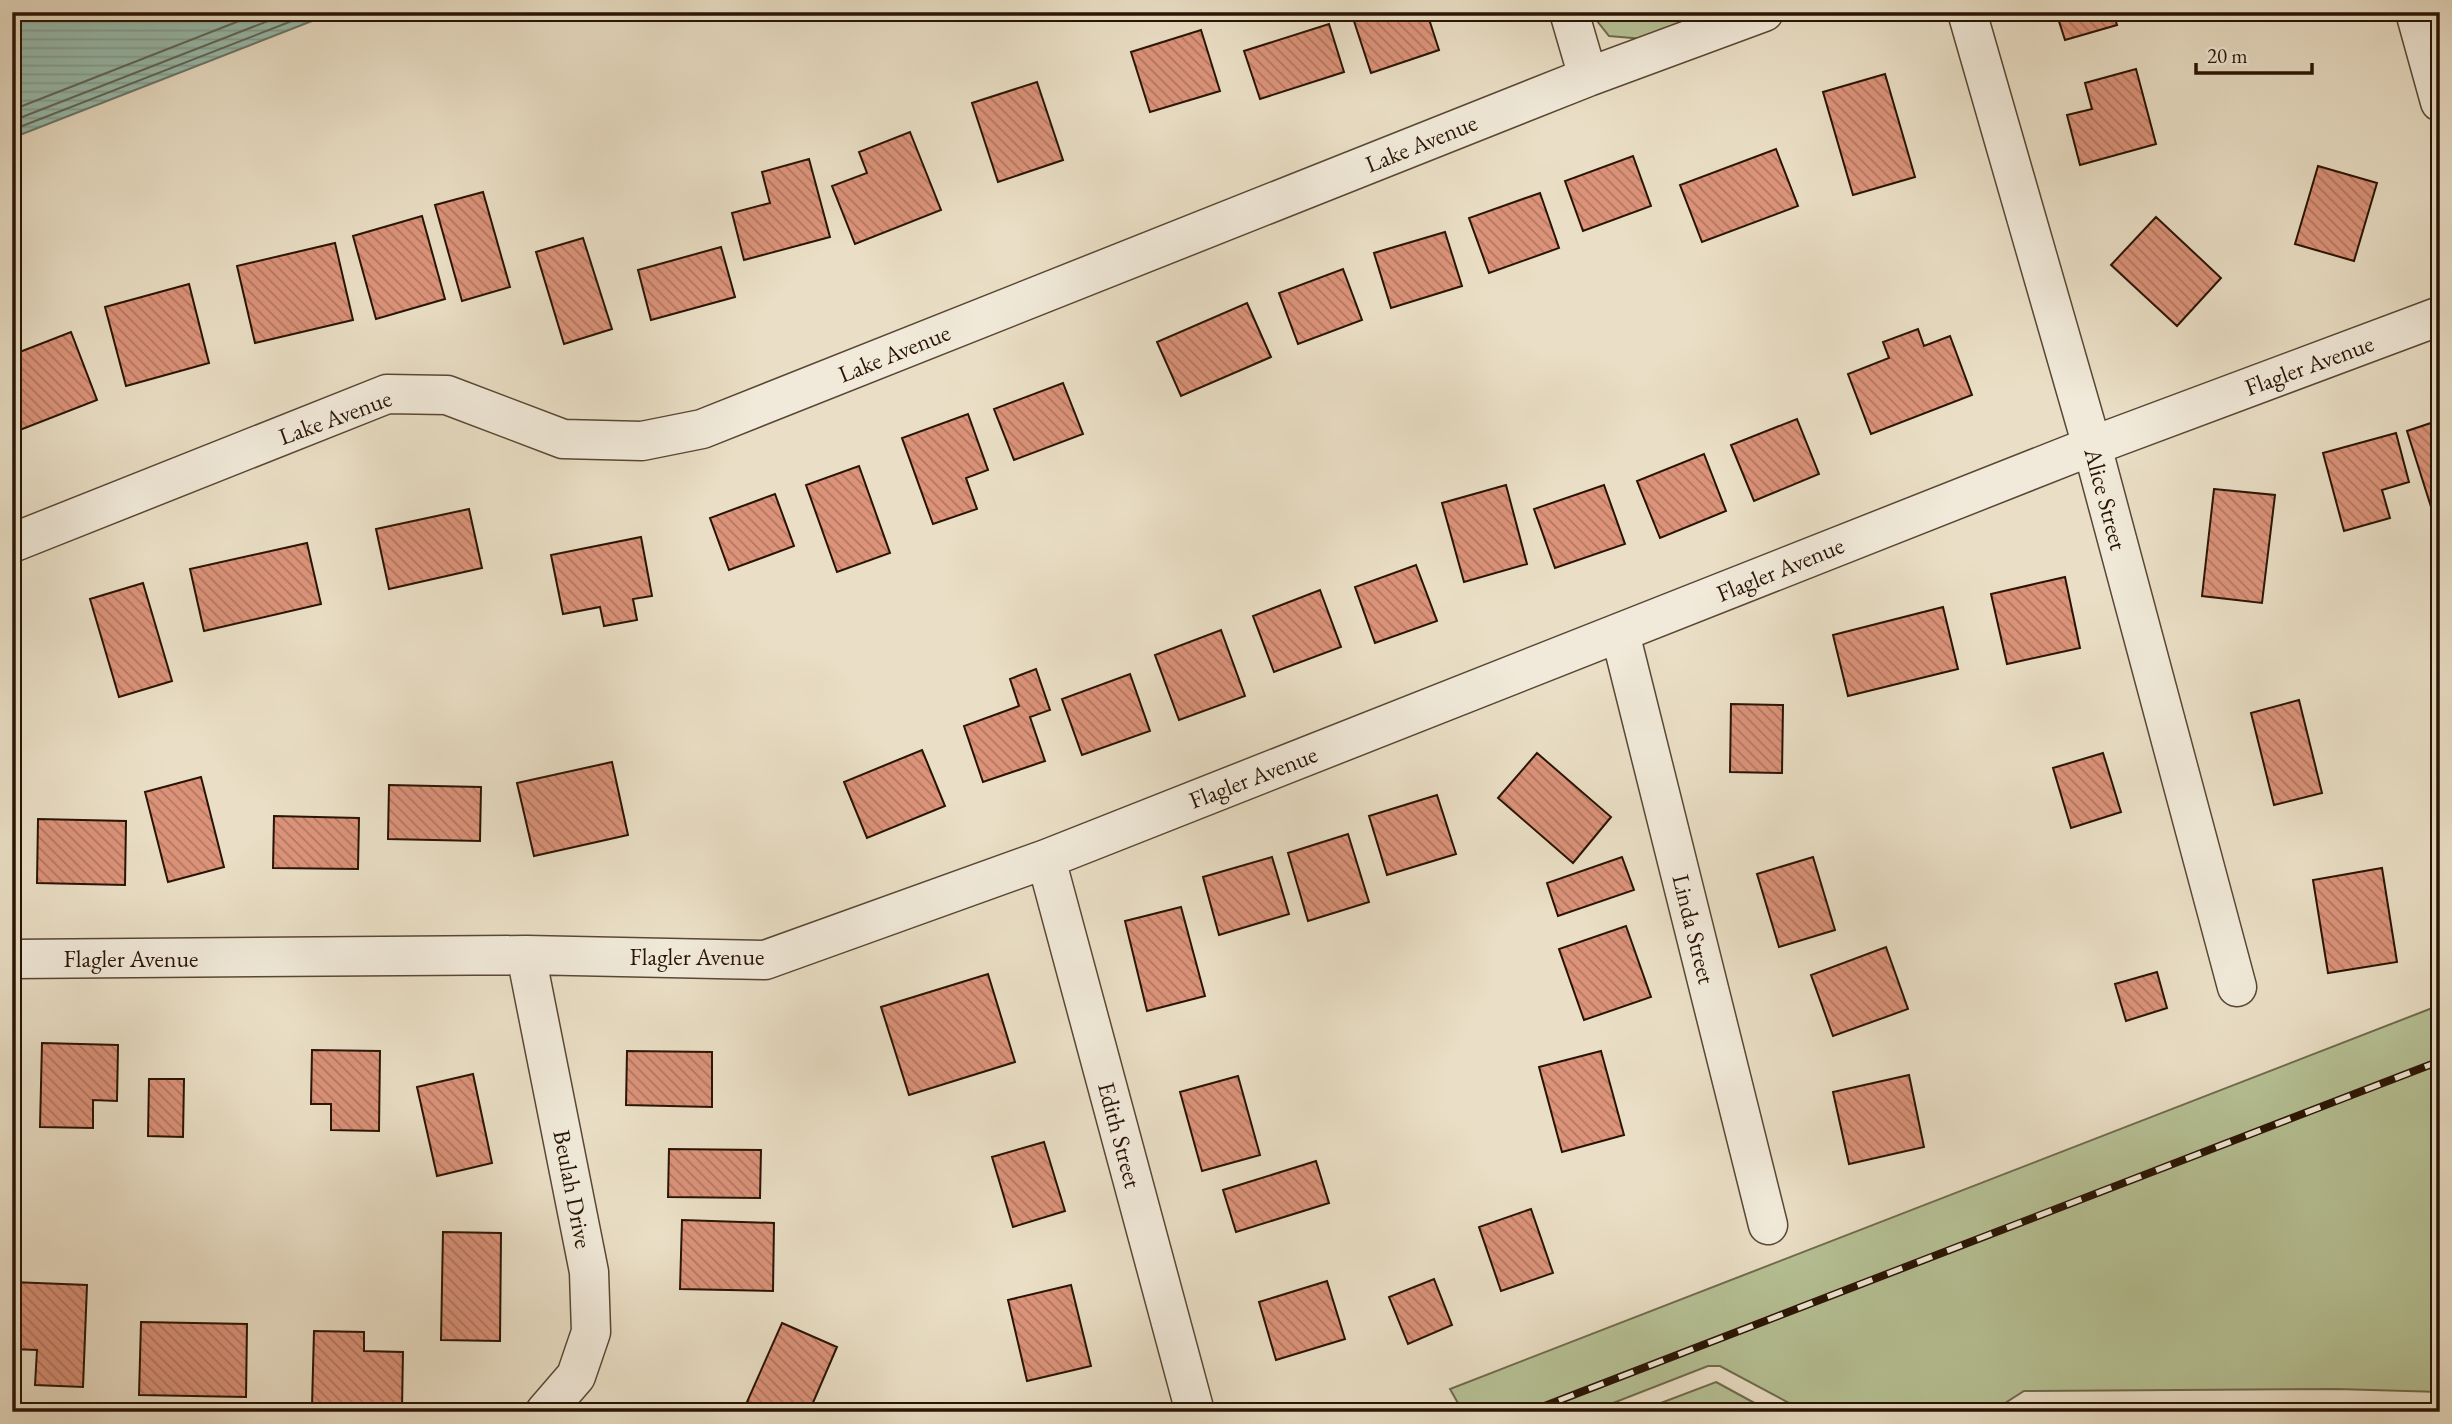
<svg xmlns="http://www.w3.org/2000/svg" width="2452" height="1424" font-family="'EB Garamond',serif">
<style>
.green{fill:#b6c296;stroke:#706b4d;stroke-width:2}
.water{fill:url(#water-rules);stroke:#6c796b;stroke-width:2}
.lines{fill:none;stroke-linecap:round;stroke-linejoin:round}
.shore{stroke:#60685a;stroke-width:2}
.building{fill:url(#building-back-hatch);stroke:#291404;stroke-width:2}
.minor-casing{stroke:#594734;stroke-width:41}
.minor{stroke:#f1eada;stroke-width:38}
.rail-casing{stroke:#291404;stroke-width:8}
.rail{stroke:#f1eada;stroke-width:5;stroke-dasharray:16;stroke-linecap:butt}
.labels{text-anchor:middle;dominant-baseline:central;stroke-width:6;stroke-linejoin:round;paint-order:stroke}
.street-label{font-size:24px;fill:#291404;stroke:#f1eada}
</style>
<defs>
<pattern id="water-rules" width="6" height="5" patternUnits="userSpaceOnUse" patternTransform="scale(1.75)"><rect width="6" height="5" fill="#98bdb0"/><path d="M0 2.5h6" fill="none" stroke="#83a296"/></pattern>
<pattern id="building-back-hatch" width="6" height="6" patternUnits="userSpaceOnUse" patternTransform="scale(1.75)"><rect width="6" height="6" fill="#dc937a"/><path d="M-1 5l2 2M0 0l6 6M5-1l2 2" fill="none" stroke="#b27762"/></pattern>
</defs>
<rect width="100%" height="100%" fill="#eadfc6"/>
<filter id="stains"><feTurbulence type="fractalNoise" baseFrequency=".00286" numOctaves="4"/><feColorMatrix values="0 0 0 0 .2 0 0 0 0 .09 0 0 0 0 .02 0 0 0 .5 -.17"/></filter>
<radialGradient id="worn" r=".72"><stop offset=".6" stop-color="#630" stop-opacity="0"/><stop offset="1" stop-color="#630" stop-opacity=".3"/></radialGradient>
<path class="green" d="M1590 12H1714L1644 39 1609 36Z
M2440 1005V1392L2337 1389 2024 1391 1991 1412H1806L1720 1366H1708L1590 1412H1463L1450 1389Z
M1716 1382 1771 1412H1637Z"/>
<path class="water" d="M12 12H335L12 138Z"/>
<g class="lines">
<path class="shore" d="M12 110 262 12
M12 121 291 12
M12 130 315 12"/>
</g>
<path class="building" d="M1351 12H1444L1429 19 1439 50 1371 73Z
M2056 12H2113L2117 25 2065 40Z
M1329 24 1344 72 1260 99 1244 51Z
M1201 30 1220 91 1150 112 1131 52Z
M2136 69 2156 144 2080 165 2067 115 2092 109 2085 83Z
M1885 74 1915 177 1853 195 1823 92Z
M1037 82 1063 160 998 182 972 103Z
M910 132 941 210 855 244 832 186 867 173 859 152Z
M1776 149 1798 206 1702 242 1680 185Z
M1633 156 1651 206 1583 231 1565 181Z
M809 159 830 237 744 260 732 213 770 203 762 172Z
M2318 166 2377 183 2354 261 2295 244Z
M483 192 510 287 462 301 435 205Z
M1540 193 1559 248 1489 273 1469 218Z
M422 216 445 299 376 319 353 236Z
M2156 217 2221 278 2177 326 2111 265Z
M1445 232 1462 286 1391 308 1374 253Z
M583 238 612 329 564 344 536 252Z
M335 243 353 320 255 343 237 266Z
M721 247 735 297 651 320 638 270Z
M1343 269 1362 320 1298 344 1279 293Z
M189 284 209 363 126 386 105 307Z
M1247 303 1271 357 1181 396 1157 342Z
M1918 329 1924 346 1950 336 1972 395 1871 434 1848 374 1889 358 1883 342Z
M71 332 97 400 12 433V355Z
M1063 383 1083 434 1014 460 994 409Z
M968 414 988 470 966 478 977 509 933 524 902 438Z
M1797 419 1819 474 1754 501 1731 445Z
M2440 420V508L2432 510 2407 431Z
M2396 433 2409 482 2382 490 2390 518 2344 531 2323 453Z
M1704 454 1726 511 1660 538 1637 481Z
M859 466 890 553 837 572 806 485Z
M1506 485 1527 564 1464 582 1442 503Z
M1604 485 1625 544 1555 568 1534 509Z
M2214 489 2275 495 2262 603 2202 596Z
M775 494 794 546 729 570 710 518Z
M469 509 482 568 389 589 376 529Z
M641 537 652 596 633 599 637 620 604 626 600 607 563 614 551 555Z
M307 543 321 604 204 631 190 569Z
M1416 565 1437 621 1375 643 1355 587Z
M2065 577 2080 648 2007 664 1991 594Z
M143 583 172 681 119 697 90 599Z
M1320 590 1341 647 1274 672 1253 616Z
M1943 607 1958 669 1848 696 1833 635Z
M1221 630 1245 696 1179 720 1155 655Z
M1036 669 1050 710 1030 717 1045 761 983 782 964 726 1019 706 1010 679Z
M1130 674 1150 731 1082 755 1062 699Z
M2299 700 2322 793 2274 805 2251 713Z
M1731 704 1783 705 1782 773 1730 772Z
M922 750 945 806 867 838 844 782Z
M1537 753 1611 817 1573 863 1498 798Z
M2103 753 2121 812 2071 828 2053 768Z
M612 762 628 835 534 856 517 783Z
M201 777 224 867 168 882 145 792Z
M389 785 481 787 480 841 388 839Z
M1437 795 1456 854 1387 875 1369 816Z
M274 816 359 818 358 869 273 868Z
M38 819 126 821 125 885 37 883Z
M1348 834 1369 902 1308 921 1288 853Z
M1272 857 1289 914 1219 935 1203 877Z
M1622 857 1634 890 1558 916 1547 883Z
M1813 857 1835 930 1779 947 1757 874Z
M2382 868 2397 962 2328 973 2313 880Z
M1181 907 1205 996 1147 1011 1125 921Z
M1626 926 1651 997 1584 1020 1559 949Z
M1886 947 1908 1009 1833 1036 1811 975Z
M2157 972 2167 1008 2126 1021 2115 984Z
M988 974 1015 1062 909 1095 881 1007Z
M42 1043 118 1045 117 1101 93 1100V1128L40 1127Z
M312 1050 380 1051 379 1131 331 1130V1104H311Z
M627 1051 712 1052V1107L626 1105Z
M1601 1051 1624 1135 1562 1152 1539 1067Z
M473 1074 492 1163 437 1176 417 1087Z
M1909 1075 1924 1147 1849 1164 1833 1092Z
M1238 1076 1260 1155 1202 1171 1180 1092Z
M149 1079H184L183 1137 148 1136Z
M1044 1142 1065 1211 1013 1227 992 1157Z
M669 1149 761 1150 760 1198 668 1197Z
M1316 1161 1329 1203 1236 1232 1223 1190Z
M1531 1209 1553 1273 1501 1291 1479 1227Z
M682 1220 774 1223 773 1291 680 1289Z
M443 1232 501 1233 500 1341 441 1340Z
M1434 1279 1452 1325 1408 1344 1389 1297Z
M1327 1281 1345 1339 1276 1360 1259 1302Z
M12 1282 87 1285 83 1387 35 1385 37 1350 12 1349Z
M1071 1285 1091 1366 1027 1381 1008 1300Z
M141 1322 247 1324 246 1397 139 1395Z
M782 1323 837 1347 809 1412H771L747 1402Z
M314 1331 364 1332V1351L403 1352 402 1409 312 1407Z"/>
<g class="lines">
<defs>
<path id="minor" d="M1569 12 1588 77
M1967 12 2092 446 2237 987
M2415 12 2440 102
M12 543 387 394 447 395 563 439 642 441 702 429 1588 77 1764 12
M1620 633 1768 1225
M1046 859 1195 1412
M526 955 589 1272 591 1332 576 1376 545 1412
M12 959 526 955 765 960 1046 859 2092 446 2440 316"/>
</defs>
<use href="#minor" class="minor-casing"/>
<use href="#minor" class="minor"/>
<defs>
<path id="rail" d="M1529 1412 2440 1061"/>
</defs>
<use href="#rail" class="rail-casing"/>
<use href="#rail" class="rail"/>
</g>
<g class="labels">
<g class="street-label">
<text transform="translate(1421 143) rotate(-22)">Lake Avenue</text>
<text transform="translate(894 353) rotate(-22)">Lake Avenue</text>
<text transform="translate(2309 365) rotate(-20)">Flagler Avenue</text>
<text transform="translate(335 417) rotate(-20)">Lake Avenue</text>
<text transform="translate(2106 499) rotate(75)">Alice Street</text>
<text transform="translate(1780 569) rotate(-22)">Flagler Avenue</text>
<text transform="translate(1253 777) rotate(-21)">Flagler Avenue</text>
<text transform="translate(1694 929) rotate(76)">Linda Street</text>
<text x="697" y="956">Flagler Avenue</text>
<text x="131" y="958">Flagler Avenue</text>
<text transform="translate(1120 1135) rotate(75)">Edith Street</text>
<text transform="translate(573 1189) rotate(79)">Beulah Drive</text>
</g>
</g>
<rect width="2452" height="1424" fill="none" stroke="#eadfc6" stroke-width="42"/>
<rect x="14" y="14" width="2424" height="1396" fill="none" stroke="#291404" stroke-width="3.5"/>
<rect x="21" y="21" width="2410" height="1382" fill="none" stroke="#291404" stroke-width="2"/>
<path d="M2196 63v10h116v-10" fill="none" stroke="#291404" stroke-width="3.5"/>
<text x="2207" y="63" font-size="21" fill="#291404" stroke="#f1eada" stroke-width="5" paint-order="stroke">20 m</text>
<rect width="100%" height="100%" filter="url(#stains)"/>
<rect width="100%" height="100%" fill="url(#worn)"/>
</svg>
